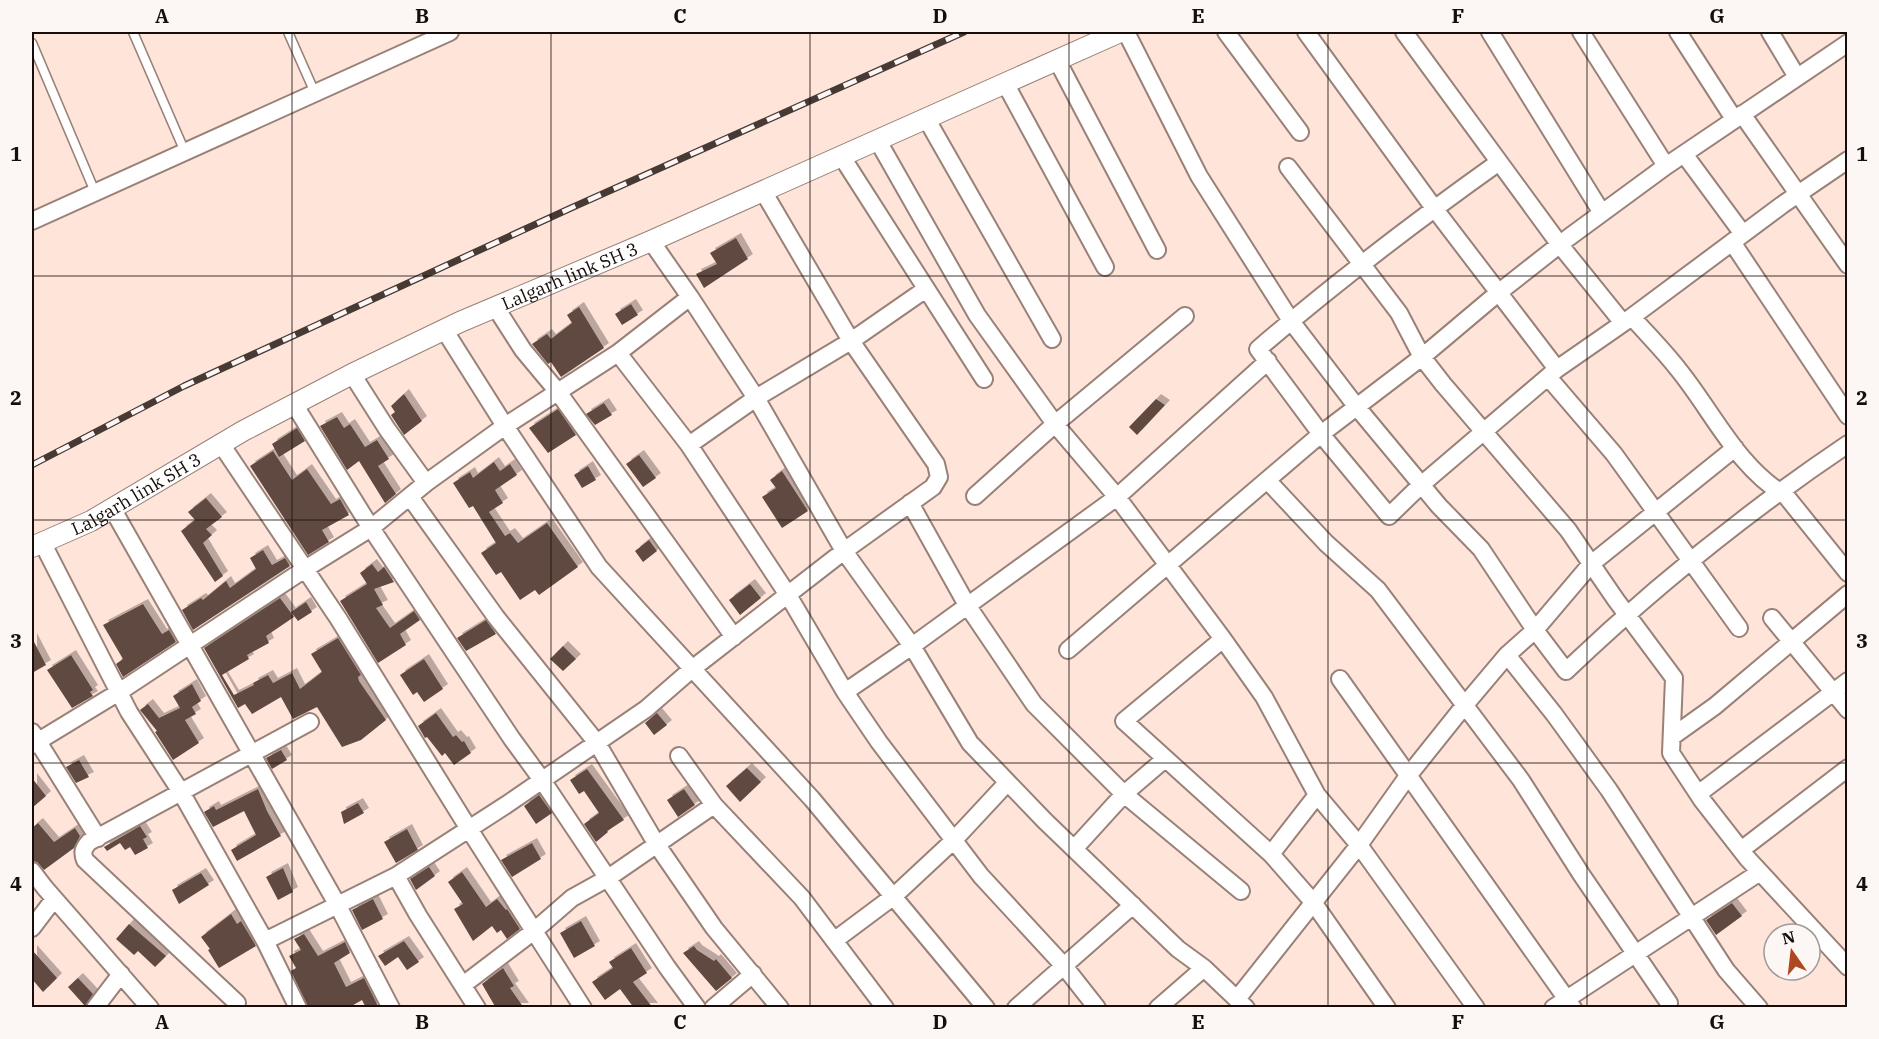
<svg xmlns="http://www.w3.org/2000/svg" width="1879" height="1039" font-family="'IBM Plex Serif',serif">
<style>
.building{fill:#5e4941;filter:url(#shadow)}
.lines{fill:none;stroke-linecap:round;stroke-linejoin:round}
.service-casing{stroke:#998178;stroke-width:11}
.minor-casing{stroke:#998178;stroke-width:20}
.tertiary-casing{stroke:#998178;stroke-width:22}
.service{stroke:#fff;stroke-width:8}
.minor{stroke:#fff;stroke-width:16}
.tertiary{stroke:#fff;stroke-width:20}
.rail-casing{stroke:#473a35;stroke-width:7}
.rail{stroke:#fcf6f4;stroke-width:4.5;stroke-dasharray:14;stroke-linecap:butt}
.grid{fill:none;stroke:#170e0b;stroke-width:1.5;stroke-opacity:0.55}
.labels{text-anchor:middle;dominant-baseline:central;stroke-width:6;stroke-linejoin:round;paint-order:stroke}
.street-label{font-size:18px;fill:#170e0b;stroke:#fcf6f4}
.neatline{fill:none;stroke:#170e0b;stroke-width:2}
.grid-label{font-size:20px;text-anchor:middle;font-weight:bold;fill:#170e0b}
</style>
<defs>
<filter id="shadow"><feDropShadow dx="5" dy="-5" stdDeviation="0" flood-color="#0004"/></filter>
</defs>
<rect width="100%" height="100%" fill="#ffe4da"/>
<path class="building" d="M736 238 748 259 704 288 696 274 717 264 710 253Z
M631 304 638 315 622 325 615 314Z
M579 307 604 348 561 377 551 362 548 364 532 344 547 334 551 339 572 323 567 315Z
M404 394 422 421 404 435 391 415 395 412 391 406Z
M1156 399 1165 405 1137 435 1129 427Z
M604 403 612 415 595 425 586 414Z
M558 409 576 435 548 453 529 428Z
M337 417 344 428 350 424 365 447 377 440 389 459 378 466 396 494 385 503 359 461 347 470 320 426Z
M297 428 305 441 279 457 272 444Z
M273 451 292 480 307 469 331 504 340 499 349 515 322 530 329 542 308 555 250 466Z
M639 455 656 478 643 487 626 464Z
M494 462 500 471 510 464 517 475 495 490 503 503 489 512 505 536 510 533 518 543 547 523 578 567 539 595 535 590 520 600 501 572 496 575 481 553 496 543 473 506 469 508 453 483 470 472 473 478Z
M588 466 596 480 582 488 574 475Z
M782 471 808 511 782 528 762 497 776 488 770 480Z
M206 498 222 517 206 529 212 535 203 543 223 576 215 582 181 531 195 520 188 512Z
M649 540 657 551 643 562 635 551Z
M263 550 272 565 285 558 290 566 193 630 182 610 201 598 203 600 226 581 230 588 256 569 250 558Z
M372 564 378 572 384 567 394 582 374 589 383 605 376 608 390 628 414 611 420 620 400 634 406 645 378 663 340 601 367 584 360 573Z
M750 584 761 598 740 615 729 600Z
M280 598 294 617 266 636 269 643 247 655 249 659 222 675 234 695 254 685 253 683 268 675 273 683 292 673 300 689 322 672 311 654 338 638 361 675 358 677 359 681 386 720 361 740 342 747 317 707 293 719 281 697 252 714 245 704 238 708 204 648Z
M306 602 312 612 298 621 291 612Z
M143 604 162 634 169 630 176 642 123 677 116 664 123 659 103 625Z
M486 620 496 634 466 651 457 638Z
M32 638 46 665 32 673Z
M563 646 576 659 563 671 550 659Z
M71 655 93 690 90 692 93 696 72 708 47 670Z
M424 659 443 689 424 702 417 692 413 695 400 675Z
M192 684 201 701 192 707 196 714 185 720 199 743 173 760 155 732 157 731 140 710 148 704 159 718 180 708 173 696Z
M436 713 453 737 456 735 462 742 464 741 471 753 454 765 445 753 442 756 427 737 425 738 418 726Z
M657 713 667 725 654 735 645 723Z
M281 750 287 760 272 769 266 758Z
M79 760 89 777 76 783 66 767Z
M747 768 761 782 740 802 726 786Z
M587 769 624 820 607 831 608 832 596 842 584 824 599 813 584 791 579 794 570 780Z
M32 778 46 796 32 808Z
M258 789 267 811 281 836 237 861 231 850 256 835 244 811 213 827 204 812 214 806 216 810Z
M684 789 695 805 678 817 667 800Z
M539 795 552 813 536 824 524 806Z
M358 803 364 813 344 824 341 812Z
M38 823 54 842 75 828 80 836 74 848 44 870 37 862 32 861V828Z
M140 826 147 837 143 839 148 848 135 855 130 847 125 850 120 843 107 851 104 847Z
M407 829 418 850 396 863 384 842Z
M532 843 541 859 512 877 501 860Z
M429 867 435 876 416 890 410 879Z
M283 868 293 892 278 900 266 877Z
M462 872 486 907 497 899 506 910 507 909 520 929 507 939 501 930 497 933 492 926 473 941 454 909 463 904 448 882Z
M201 873 209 885 179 904 172 890Z
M373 899 383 919 362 930 352 910Z
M1732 903 1742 916 1716 935 1706 920Z
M231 914 237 924 241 921 256 946 219 968 208 950 210 949 201 937Z
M581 921 595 946 574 958 560 933Z
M129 924 166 956 155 967 138 951 134 955 116 939Z
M304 934 318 956 345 942 350 953 334 963 346 987 364 978 379 1008H366L362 1000 348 1008H308L291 971 296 968 289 956 301 950 294 939Z
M404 941 419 962 407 970 398 957 385 966 378 956Z
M694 946 697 950 714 961 716 959 732 978 716 991 683 953Z
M631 948 647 973 633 982 653 1008H634L620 989 605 1000 592 982 613 968 609 962Z
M32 950 57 978 43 992 32 979Z
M503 968 514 986 510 988 524 1008H496L482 984Z
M78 978 93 994 85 1006 68 987Z"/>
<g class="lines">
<defs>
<path id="service" d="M133 32 185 152
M288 32 315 93
M32 43 95 192"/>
<path id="minor" d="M1126 32 1199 176 1291 321 1356 406 1439 506 1481 549 1535 630 1566 671C1654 587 1747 512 1848 444
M1226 32 1300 132
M1306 32 1434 208 1557 369
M1404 32 1560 245 1623 323
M1490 32 1602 213
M1581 32 1666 166
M1678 32 1734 119
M1770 32 1797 77
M1057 60 1157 250
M1005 83 1105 267
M1742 114 1848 265
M926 118 1052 339
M878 141 977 315 1055 424 1117 497 1223 639 1264 697 1317 795 1359 845 1476 1008
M1684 154 1743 234
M842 157 984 379
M1499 162C1416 221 1335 283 1258 349L1321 434 1389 516 1421 485 1557 369 1629 319 1782 205 1848 160
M1288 167 1399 313 1422 357 1443 384 1568 530 1616 600 1674 678 1671 753 1702 800 1748 859 1848 967
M32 221 450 32
M651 241 690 297 756 398 844 551 912 646 970 743 1045 821 1178 949 1204 968 1246 1008
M1732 242 1848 416
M496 308 523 350 558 392 734 637
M1632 317C1647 334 1664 351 1678 369 1713 412 1737 467 1786 496L1848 573
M445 331 505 426 599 567 812 799 986 1008
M618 353 689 445 756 398 851 341 926 289
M352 374 387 429 426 483
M1548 377 1614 454 1739 628
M294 404 371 528 512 739 542 780 667 967 697 1008
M221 444 338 618 469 829 583 1008
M689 445 788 595 845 692 879 742 981 876 1064 966 1097 1008
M1267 480 1326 543 1378 590 1521 780 1581 874 1669 1003
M975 496 1055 424 1185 316
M410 497 496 617 597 743 657 845 714 928 780 1008
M910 503 967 605 1034 704 1124 794 1241 891
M112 508 337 904 391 1008
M42 542 129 712 181 792 265 941 298 1008
M1772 618 1848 710
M1223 639 1124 721 1271 854 1313 902 1387 1008
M1068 650 1321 434 1422 357 1498 293 1568 238 1666 166 1848 43
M1507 655 1554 714 1609 790 1726 970 1759 1008
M1340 679 1573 1008
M845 692 912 646 1117 497 1268 361
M32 732 98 838
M1673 736 1715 706 1848 594
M32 745 119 692 305 569 371 528 426 483 505 426 618 353 690 297
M679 756 714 805 802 898 885 1008
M1698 794 1848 681
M1074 849 1124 794 1165 759
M1741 850 1848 768
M1271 854 1317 795
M32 871 45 888 150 1008
M396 876 418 915 477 1008
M32 928 54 899
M835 940 894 896 953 841 1007 783
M265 941 396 876 506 805 646 709 692 669 844 551 933 487 939 477 936 464 851 341 763 191
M463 985 534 931 572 898 608 878 714 805
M1237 999 1359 845 1408 776 1464 706 1507 655 1535 630 1591 564 1735 448
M237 1003 85 860C82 852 83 849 89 842L310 722
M95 1008 121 974
M713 1008 753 974
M1016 1008 1133 905
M1158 1008 1204 968
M1553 1008 1760 872"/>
<g id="tertiary">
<path id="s1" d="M32 547 91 521 243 431 352 374 460 322 651 241 1120 32"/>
</g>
</defs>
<use href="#service" class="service-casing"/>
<use href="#minor" class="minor-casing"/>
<use href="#tertiary" class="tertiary-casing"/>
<use href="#service" class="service"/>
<use href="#minor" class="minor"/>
<use href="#tertiary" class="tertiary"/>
<defs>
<path id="rail" d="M32 465 184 386 571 208 964 32"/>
</defs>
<use href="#rail" class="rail-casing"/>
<use href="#rail" class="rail"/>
</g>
<path class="grid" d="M292 32V1008M551 32V1008M810 32V1008M1069 32V1008M1328 32V1008M1587 32V1008M32 276H1848M32 520H1848M32 763H1848"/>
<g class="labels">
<g class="street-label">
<text stroke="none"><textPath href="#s1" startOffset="603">Lalgarh link SH 3</textPath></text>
<text stroke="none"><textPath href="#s1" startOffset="117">Lalgarh link SH 3</textPath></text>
</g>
</g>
<rect width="1879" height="1039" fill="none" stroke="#fcf6f4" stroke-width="66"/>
<g transform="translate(1792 952) rotate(346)"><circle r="28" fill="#fcf6f4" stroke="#a09997" stroke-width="1.5"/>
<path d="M0-4.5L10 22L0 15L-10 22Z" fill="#af4820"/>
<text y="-9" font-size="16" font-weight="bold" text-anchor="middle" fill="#170e0b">N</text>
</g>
<rect x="33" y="33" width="1813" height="973" class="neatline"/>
<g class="grid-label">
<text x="162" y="23">A</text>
<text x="422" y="23">B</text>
<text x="680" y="23">C</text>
<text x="940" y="23">D</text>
<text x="1198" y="23">E</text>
<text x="1458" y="23">F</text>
<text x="1717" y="23">G</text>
<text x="16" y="161">1</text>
<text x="1862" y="161">1</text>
<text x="16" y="405">2</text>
<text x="1862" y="405">2</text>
<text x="16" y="648">3</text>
<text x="1862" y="648">3</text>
<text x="16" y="891">4</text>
<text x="1862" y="891">4</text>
<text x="162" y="1029">A</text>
<text x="422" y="1029">B</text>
<text x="680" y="1029">C</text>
<text x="940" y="1029">D</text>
<text x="1198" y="1029">E</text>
<text x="1458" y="1029">F</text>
<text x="1717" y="1029">G</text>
</g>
</svg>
